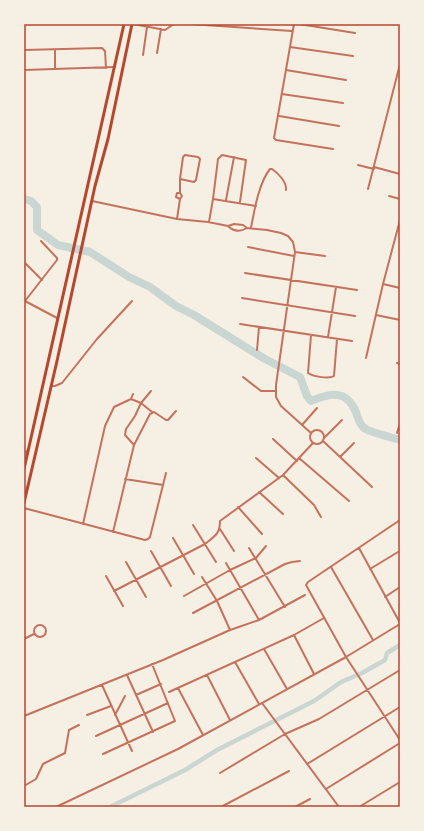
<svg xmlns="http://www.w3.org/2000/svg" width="424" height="831" font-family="Lora,serif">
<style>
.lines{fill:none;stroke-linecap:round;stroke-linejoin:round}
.canal{stroke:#c9d6d2;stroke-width:4.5}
.river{stroke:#c9d6d2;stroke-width:8}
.minor{stroke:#c5725c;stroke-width:2}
.primary{stroke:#b5482f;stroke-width:3}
.neatline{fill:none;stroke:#b5482f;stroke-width:1.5}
</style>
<rect width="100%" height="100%" fill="#f6efe4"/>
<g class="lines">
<path class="canal" d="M110 807 185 770 217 750 314 701 341 682 362 673 385 660 387 653 400 645"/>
<path class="river" d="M24 199 31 201 37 207V230L58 245 90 252 129 277 150 287 176 306 194 315 265 359 300 377 307 396 311 401C330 393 346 389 356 412 358 418 359 424 364 428 371 433 391 437 400 440"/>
<path class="minor" d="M133 24 165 30 174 24
M190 24 292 31
M294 24 274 138 276 140 333 149
M299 24 355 33
M290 47 353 56
M24 50 102 48 105 51 106 68
M157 53 161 29
M143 55 147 27
M55 69V50
M24 70 114 67
M286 70 346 80
M282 94 343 103
M279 116 339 126
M185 155 198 157 200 159 196 180 194 182 180 179 183 157Z
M358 165 374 169
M374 167 400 174
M368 189 400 64
M180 193V179
M389 196 400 199
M213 199 218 159 222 155 246 160 240 202
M226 200 234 157
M92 201 177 219 208 222 228 226 234 224 243 225 247 228 267 230 281 233 288 236 293 242 295 252 276 385V397L281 406 311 433
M177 219 180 199 182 196 180 193H177L176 197 180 199
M209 222 213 199 256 206
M228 226C234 232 240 232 247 228
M251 228C254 212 259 182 270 169H272C278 173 287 182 286 190
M248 247 294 256
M295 252 325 256
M24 262 42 280
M245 273 357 290
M383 284 400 288
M242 298 355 316
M25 301 57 260V258L41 241
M25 301 57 318
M376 315 400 320
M240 324 352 341
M311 335 308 373C314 377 329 379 334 376L337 339
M328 337 336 287
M257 350 259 327
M366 358 383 284 400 220
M397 363 400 364
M243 377 261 391H276
M51 386H55L62 383 97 339 132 301
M151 391 141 403 135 416 126 429 125 435 134 445 150 414 154 412 166 420H168L176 411
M131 399 141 403 152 412
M302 425 317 408
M310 437a7 7 0 1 1 14 0a7 7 0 1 1-14 0Z
M397 433 400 423
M324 438 342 420
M273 439 297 461
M323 441 372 487
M24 452 28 451
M340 457 354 443
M256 458 279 478
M299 458 349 501
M283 475 314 505 321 517
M125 479 163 485
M259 492 283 514
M238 507 262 534
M24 508 145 540 148 539 150 537 166 473
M400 520 308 582 306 585 346 657 400 740
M83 524 105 426 114 407 131 399 133 394
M193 525 216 562
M220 529 234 551
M113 532 134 445
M173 538 194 574
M249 548 285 607
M359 548 400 623
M151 551 171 586
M126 562 146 597
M226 563 259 620
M331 567 373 640
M370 569 398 552
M106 576 123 606
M202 577 217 601 230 630
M114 591 205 544C215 536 220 534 220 521L283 475 313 443
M184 596 230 570 256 558 266 546
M385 597 400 587
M193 613 285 564 292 562 300 561
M34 631a6 6 0 1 1 12 0a6 6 0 1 1-12 0Z
M294 635 314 674
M24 639 34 634
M264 649 287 689
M235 662 259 704
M127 675 153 732
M207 675 230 720
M102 685 132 751
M178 688 203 735
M169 692 294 635 324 618
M136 695 161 684
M262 703 339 807
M87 715 111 706
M115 715 125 696
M24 716 163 660 230 630 259 620 305 595
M96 736 168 703
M103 754 175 721 152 664
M307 764 400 707
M220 773 285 734 319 719 400 670
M24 786 36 779 43 764 65 753 69 730 79 725
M326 789 400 743
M56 807 178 749 346 657 400 624
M156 807H158
M221 807 289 771
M295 807 310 799
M359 807 400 782"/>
<path class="primary" d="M24 469 124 24
M24 503 57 361 95 186 108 139 132 24"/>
</g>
<rect width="424" height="831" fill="none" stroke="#f6efe4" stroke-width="50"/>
<rect x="25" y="25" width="374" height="781" class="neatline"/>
</svg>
